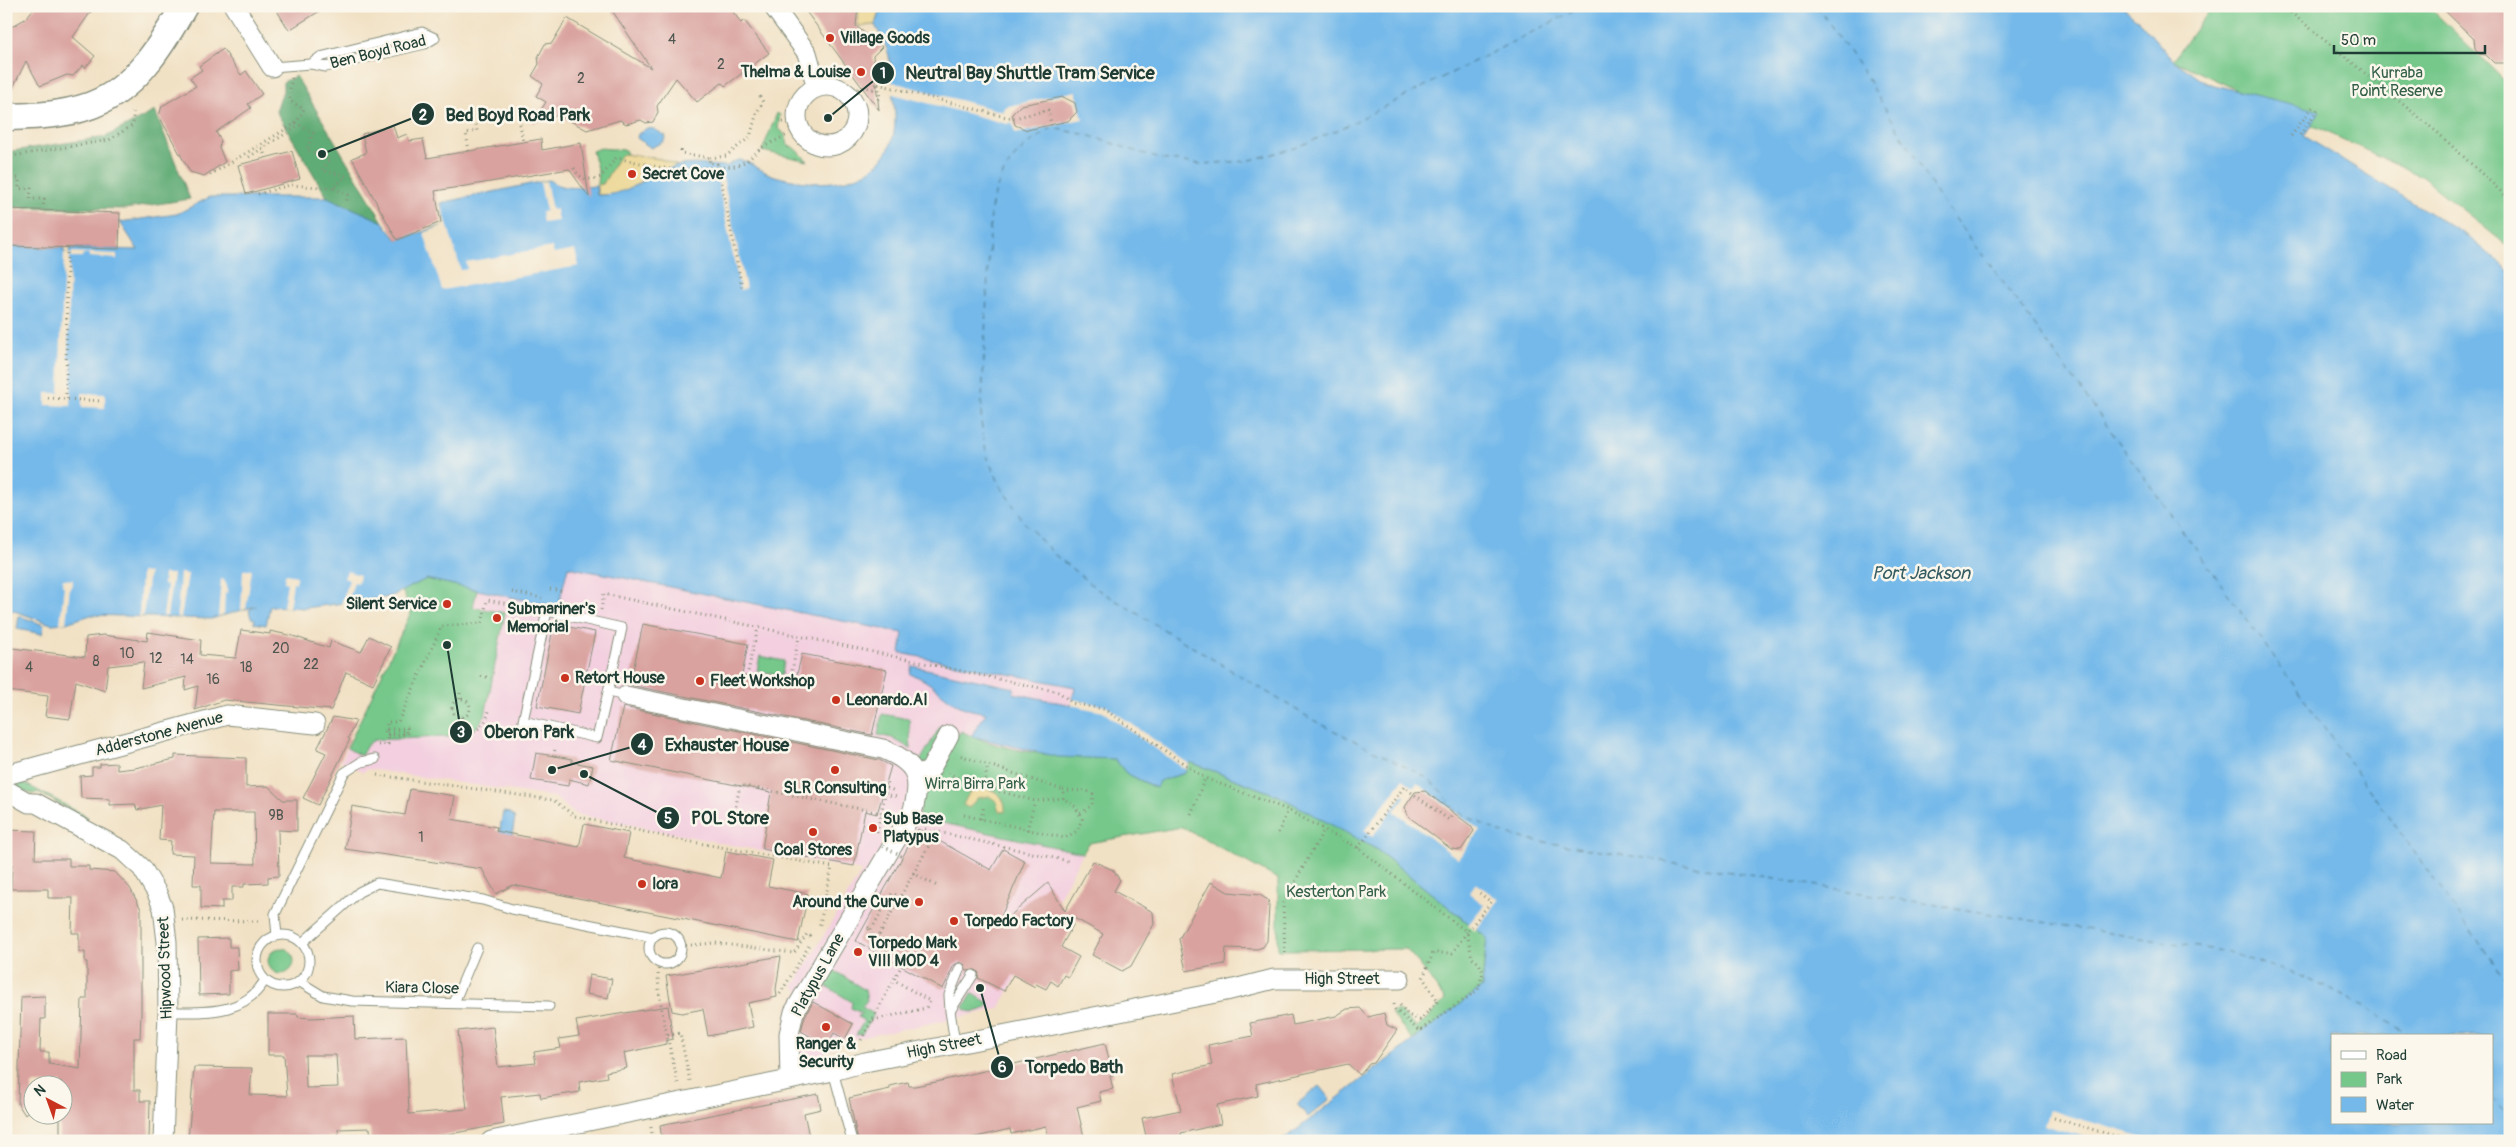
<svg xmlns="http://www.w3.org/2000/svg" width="2516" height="1147" font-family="Pangolin,sans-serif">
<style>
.built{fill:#f3cfdf}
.green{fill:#75c78a;stroke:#4a825f}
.forest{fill:#60ac76;stroke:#407455}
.sand{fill:#eeda9e;stroke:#868c69}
.water{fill:#74b9ea;stroke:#4a7b8f;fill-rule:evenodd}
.pier{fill:#f1e1c4}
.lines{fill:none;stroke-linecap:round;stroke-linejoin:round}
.ferry{stroke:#345c62;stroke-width:1;stroke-dasharray:6 5;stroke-linecap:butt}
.building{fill:#d9a29f;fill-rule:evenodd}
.service-casing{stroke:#888f7c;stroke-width:11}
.minor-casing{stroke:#888f7c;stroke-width:21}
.secondary-casing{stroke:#888f7c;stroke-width:29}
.path{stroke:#888f7c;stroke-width:3;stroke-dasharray:1 4;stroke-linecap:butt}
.service{stroke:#fff;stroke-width:9}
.minor{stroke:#fff;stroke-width:19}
.secondary{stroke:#fff;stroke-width:26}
.path-bridge{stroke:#888f7c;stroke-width:3;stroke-dasharray:1 4;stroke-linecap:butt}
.poi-dot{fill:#c8321e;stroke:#fbf7ec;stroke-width:2}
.labels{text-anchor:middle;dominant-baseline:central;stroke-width:5;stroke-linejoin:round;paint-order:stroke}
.number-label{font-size:14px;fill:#4e564f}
.poi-label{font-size:16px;font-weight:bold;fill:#1f3d34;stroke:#fbf7ec;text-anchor:start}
.street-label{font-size:16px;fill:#1f3d34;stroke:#fbf7ec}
.park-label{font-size:16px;fill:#34604a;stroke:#fbf7ec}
.water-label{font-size:18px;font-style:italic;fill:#345c62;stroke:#fbf7ec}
.leader{fill:none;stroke:#1f3d34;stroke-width:2}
.callout-dot{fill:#1f3d34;stroke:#fbf7ec;stroke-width:2}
.mark-label{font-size:15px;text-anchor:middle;font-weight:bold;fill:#fff}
.callout-label{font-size:18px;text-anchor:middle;font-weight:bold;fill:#1f3d34;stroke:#fbf7ec;stroke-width:5;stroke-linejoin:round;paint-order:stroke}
</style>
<rect width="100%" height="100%" fill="#fbf7ec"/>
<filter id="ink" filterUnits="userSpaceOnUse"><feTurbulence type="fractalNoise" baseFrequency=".02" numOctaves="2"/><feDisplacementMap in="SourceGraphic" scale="10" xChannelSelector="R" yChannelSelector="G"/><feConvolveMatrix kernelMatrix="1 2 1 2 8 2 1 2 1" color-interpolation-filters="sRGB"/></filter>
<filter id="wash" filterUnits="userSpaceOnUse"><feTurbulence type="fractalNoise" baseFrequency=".0096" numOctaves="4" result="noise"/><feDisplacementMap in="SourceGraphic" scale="20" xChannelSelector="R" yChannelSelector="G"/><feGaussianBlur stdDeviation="1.12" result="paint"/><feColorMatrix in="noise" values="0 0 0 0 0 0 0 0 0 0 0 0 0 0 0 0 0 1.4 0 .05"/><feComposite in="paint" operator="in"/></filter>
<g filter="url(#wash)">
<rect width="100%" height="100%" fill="#f1e1c4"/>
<path class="built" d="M567 567 904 633 900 653 1075 687 1071 705 1013 693 1014 688 912 666 910 674 933 684 944 695 987 713 972 736 1126 773 999 1009 845 1041 807 1065 779 1070V1058L788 1008 799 991 793 987 862 871 575 814 554 797 368 769 363 772 341 761 426 579 563 587Z"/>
<path class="green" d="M2213 6H2428L2510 86V248L2421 176 2173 60Z
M777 113 780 115 778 128C785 133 787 139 788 146L793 147 808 161 762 151Z
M600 148 625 150 627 154 623 155 603 184 597 185 598 172 592 151Z
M426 579 477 590 473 607 505 613 485 716 476 728 465 731V736L374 740 367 745 361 756 347 748 413 608 403 603 406 599 402 591Z
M760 656 784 661 782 675 757 671Z
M882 714 909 719 911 749 892 738 878 735Z
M941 725 958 735 961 731C1007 754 1064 757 1115 759L1126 773 1155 788 1158 781 1185 773 1190 762 1279 796 1376 849 1487 938 1482 987 1443 1019 1412 1039 1391 1013 1398 1010 1417 1028 1445 1000 1421 966 1406 949 1278 950V879L1182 827 1089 843 1083 853 919 818 923 780 920 761Z
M20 781 88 817 86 819 38 792 33 794 17 789Z
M268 961a13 13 0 1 1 26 0a13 13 0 1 1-26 0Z
M832 969 865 990 867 1000 862 1007 874 1014 862 1034 856 1035 864 1021 858 1017 861 1013 851 1008 852 1002 823 984Z
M972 993 990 1004C984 1011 973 1014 965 1010L964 1007Z"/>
<path class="forest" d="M296 76 383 222 327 197 276 111 283 91V82Z
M155 111 190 199 125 209 6 207V152L105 137Z"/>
<path class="sand" d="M859 6H881L875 25 858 26Z
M623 154 661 159 678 166 653 175 620 194 597 195V185L603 184 617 160Z
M982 787C996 790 1006 797 1005 812L999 811 996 801 989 796 977 798 969 808 963 805 969 793Z"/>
<path class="water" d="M881 6H2122L2140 22 2173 60 2206 83 2320 111 2304 136 2469 237 2510 272V1141H1282L1482 987 1487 938 1376 849 1279 796 1190 762 1185 773 1159 781 1156 788 1126 773 1115 759 1058 757 971 736 986 713C978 711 967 710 960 706 941 696 931 680 910 674L912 666 1014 688 1013 693 1071 705 1075 687 900 653 903 633 568 567 558 607 426 579 390 597 305 608 270 606 266 625 254 623 255 619 251 618 249 610 256 606 211 619 91 615 66 623 51 624 6 608V246L64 248V253H69L70 248 138 250 120 222 177 214 210 197H327L383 222 397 240 444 225 441 203 549 180C563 191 580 187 596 186L597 195C627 197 648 174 677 166 691 162 712 166 727 166 732 163 738 158 744 161 755 165 764 173 775 176 838 194 908 178 893 98 890 84 892 70 889 56 887 46 880 35 875 25ZM2332 1036H2492V1123H2332Z
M647 128 654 129 666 136 664 141 651 148 637 138 638 134Z
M19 616 44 625 42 634 17 629Z
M503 812 510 813 515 818 508 859 495 857Z
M1319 1086 1330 1099 1308 1117 1297 1104Z"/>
<path class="pier" d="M889 81 1004 112V107L1076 91 1083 119 1015 134 1012 122 1007 124 889 93Z
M723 177 746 289 740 290 717 178Z
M546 181 552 210 556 209 558 221 543 223 541 212 546 211 540 182Z
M441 203 461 270 467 269 466 262 552 247 554 254 575 250 579 266 442 290 424 233 444 225Z
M72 252 117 254V259L89 257V254H83L82 257H71Z
M64 253H70L68 358 72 359 71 406 46 405V393H59Z
M82 393 105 394V408L82 407Z
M243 570H252L246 609 241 610Z
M347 571 360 575 358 583 354 582 347 604H341L349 580 344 578Z
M141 572 149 573 143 616H139Z
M180 573 188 574 181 618 177 617Z
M164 574H173L167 616H163L167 586 163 585Z
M285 574 297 576 296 583H293L289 608 283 607 287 583 284 582Z
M63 579 73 580 72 587H70L66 623 60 624 64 586H62Z
M221 579 224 580 227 586V593H225L224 615 218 617Z
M1072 699 1106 706 1189 764 1186 770 1103 712 1071 705Z
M1403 779 1414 787 1417 783 1480 830 1458 859 1394 811 1405 797 1403 795 1373 836 1364 831Z
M1476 883 1499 900 1475 931 1468 925 1484 905 1469 893Z
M2049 1110 2157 1141H2099L2044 1125Z"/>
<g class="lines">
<path class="ferry" d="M1584 6 1344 127 1295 148 1247 161 1201 164 1160 159 1087 135 1052 128C1016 149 1000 168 991 209L981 422 987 458 1003 490 1025 523 1055 555 1097 589 1313 720 1426 777 1442 792 1455 811 1502 833 1526 839 2228 952 2306 978 2366 1007 2410 1036
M1817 6 1864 73 1937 194 2020 305 2510 985
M2492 1098 2510 1115"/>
</g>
<g id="blocks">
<path class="building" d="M36 6H95L73 37 95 56 85 68 83 65 73 76 67 75 40 86 26 61 6 102V30L25 19Z
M274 6H328L289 30Z
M609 6H729L741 23 744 20 769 53 725 86 722 83 697 102 676 78 657 106 658 112 653 122 646 123 641 120 626 124 620 120 587 130 559 115 533 123 546 102 536 96 543 84 532 76 539 64 538 57 545 44 552 43 567 18 651 68Z
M802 6H858L856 26 882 47 873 56 879 110Z
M2440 6H2510V63H2494L2486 55 2479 54 2475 48 2474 39Z
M223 49 241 75 246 71 262 94 248 104 251 108 216 132 221 141 219 147 225 162 204 176 190 172 159 116 162 106 196 86 190 78 202 70 199 66Z
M1063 97 1075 103 1077 112 1068 121 1027 130 1015 125 1012 114 1021 105Z
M393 125 397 138 407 134 409 141 423 139 427 158 541 139 542 150 581 143 589 197 569 169 435 191 441 222 397 240 352 158 366 153 362 134Z
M292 151 300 179 246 194 238 165Z
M6 209 120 213 119 249 6 246Z
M554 624 595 632 578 714 537 706Z
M643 624 748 644 742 675 794 686 802 654 887 670 872 735 630 685Z
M241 630 270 634V631L293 636 329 648 331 641 361 652 369 636 391 647 373 684 346 672 331 710 224 700 195 710 198 686 185 690 186 677 141 688 144 662 108 666 105 691 76 681 70 719 45 716 48 696 7 691 12 648 85 657 86 637 103 635 147 641 148 632 201 640 200 655 236 658Z
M623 707 879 760 891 766 877 814 865 811 854 866 762 849 771 792 611 760Z
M333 717 356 721 348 738 350 739 318 805 303 798 326 753 317 749Z
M536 753 572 759V762L593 766 589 784 569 779 568 786 531 780Z
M175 755 246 758V787L268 786 283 800H297V831L278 830 279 876 268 877V883L244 884V887H232V901H222V909L201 908V885H193L194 855 170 854 171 841 159 840 161 805 137 810 135 804 110 805V799L81 798 80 776 92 775V767H100V764L117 763V770L135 768 175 759ZM214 812H254L255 864 211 863Z
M410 789 455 796 451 819 497 827 496 831 579 847 584 824 629 833 624 858 721 878 726 851 773 860 768 886 808 894 798 942 513 885 496 894 482 869 345 849 352 806 405 815Z
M1425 791 1471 826 1474 831 1461 850 1451 849 1408 816 1405 807 1415 792Z
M918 829 991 870 1003 849 1025 861 996 928 1048 883 1065 911 1093 861 1113 870 1120 880 1114 891 1153 912 1154 924 1131 966 1122 971 1092 955 1103 934 1067 914 1073 925 1061 947 1079 957 1068 977 1064 975 1058 986 1051 981 1046 989 1036 984 1035 987 1013 975 1004 991 978 978 979 973 976 970 966 971 965 965 960 962 954 965 943 989 856 941Z
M6 830 36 831 35 859H69V866H89V870L115 872 130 888 141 909V1014L140 1038H134V1090H140V1101H150L149 1140 60 1141V1114H62L61 1081 57 1084H32V1107L25 1115 18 1104 21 997 45 996V1019H41L40 1052H49V1064L80 1069 82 999H87V962H85V952H79V933H72L73 898H48V889H11L12 864 6 863Z
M1211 882 1228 892 1260 895 1268 900 1269 906 1267 941 1263 947 1257 949 1226 948 1225 964 1186 971 1179 939Z
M229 938V947H237L238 970 229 971V994L199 995 198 939Z
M781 956 776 989 777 997 748 1003 753 1027 708 1036 703 1009 682 1013 672 1011 666 976Z
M589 975 612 979 608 998 586 994Z
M813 1002 853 1024 845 1039 834 1033 827 1046 801 1031 805 1016Z
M668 1006 673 1039 666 1041V1044L624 1053 627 1068 606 1072 607 1077 579 1082 580 1092 541 1098 540 1093 501 1097 504 1124 411 1141H371L370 1128 338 1129 339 1137 307 1138V1141H188L194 1067 252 1068 250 1095 287 1096 284 1055H268V1014H297L298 1017 311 1018 354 1016 355 1039 406 1037 409 1114 467 1109 458 1031 493 1027 498 1067 536 1063 534 1052 561 1048 559 1039 579 1036 576 1021ZM305 1055H336L338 1087 306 1088Z
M1360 1008 1368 1017 1384 1013 1387 1025 1397 1030 1374 1063 1369 1064 1360 1075 1348 1064 1256 1084 1258 1096 1217 1105 1221 1124 1181 1133 1182 1141H1147L1142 1118 1181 1110 1172 1074 1212 1065 1208 1045 1253 1036 1250 1023 1291 1015 1293 1025 1336 1016 1347 1009Z
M1105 1043 1113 1076H1110L1113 1089 1099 1092 1101 1101 1077 1107 1085 1141H1048L1046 1126 1011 1134 1010 1129 959 1141H858L849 1098 890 1089V1086L908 1082 909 1086H915L936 1082Z
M818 1094 821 1109 804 1113 810 1141H689L688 1138 662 1141 660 1125Z"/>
</g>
</g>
<g filter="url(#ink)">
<use href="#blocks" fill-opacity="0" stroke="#888f7c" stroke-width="1"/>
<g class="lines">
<defs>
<path id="service" d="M311 64 320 57 422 32 435 38
M272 67 311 64 326 67 425 44 435 38
M608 692 622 628 547 611 523 721 597 738 608 692 626 696
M649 948a16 16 0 1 1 32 0a16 16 0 1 1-32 0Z
M257 961a26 26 0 1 1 52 0a26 26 0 1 1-52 0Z
M277 936 275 914 344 773 361 762 375 759
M302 943 359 892 377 883 483 900 512 909 653 937
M960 968 949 995 950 1011 973 975
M300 982 323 996 352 1001 549 1006
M454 1003 477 948
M950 1011 955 1043
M168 1012C204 1012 244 1016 265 980
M833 1071 852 1141"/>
<path id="minor" d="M234 6 272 67
M773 6 807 53 817 88
M797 116a30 30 0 1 1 60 0a30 30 0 1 1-60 0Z
M626 696 883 749C917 763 923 777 912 813L794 1012 789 1034 790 1080
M6 775 227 715 315 724
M916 778 930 770 949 735
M6 790 29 803H36L122 850 142 868 157 893 163 908 167 942 168 1012 163 1141
M491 1141 833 1071 865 1062 1226 991 1274 979H1400"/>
<path id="secondary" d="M6 117C37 116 73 115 101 101 139 83 164 41 184 6"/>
</defs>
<use href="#service" class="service-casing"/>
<use href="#minor" class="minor-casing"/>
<use href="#secondary" class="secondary-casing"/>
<path class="path" d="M2283 6 2438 133 2510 200
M292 78 290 88V101L304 109 296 123 313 133 307 150 330 159 322 170 346 176 333 188 348 195 346 203
M878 84 1006 117 1014 118 1048 110 1052 128
M858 89 864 87 873 89 878 84
M878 99 880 98 878 84
M783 122 798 120
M520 124 523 142
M2300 135 2318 109
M2291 136 2314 105
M263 148 265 158
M681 150V153L710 158 709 163 717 164 716 169
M469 151 466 133 477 131 476 124
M6 157 109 140 133 125V112
M249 157 299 125
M710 158 726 156 750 137 757 112 763 102 759 95
M574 168C580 180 589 181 601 177L616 158 674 170 736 166 748 160 761 148 787 135
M719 168 742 288
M6 170V179L19 178V189L31 188 30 199H44L43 209
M210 175 296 123
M258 194 290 185 333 188
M48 398 101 401
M66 399 67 253
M550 589 562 591
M512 592 542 598
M601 610 604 594 1059 692 1072 703 1104 709 1205 778 1288 810 1358 848 1467 932 1452 953H1433L1423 978 1438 1001 1420 1020 1408 1015 1400 1005
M481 676 491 678
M747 676 758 628
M789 685 799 637
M460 699V690
M452 708a9 9 0 1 1 18 0a9 9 0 1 1-18 0Z
M461 717V734C477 732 485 727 489 711
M387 730V722H398L442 626 482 623 487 600 535 609
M378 745 388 744 387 735
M554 756 555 748
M948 773 969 783 986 785 999 791 1035 801 1063 798V790L959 755
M377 775 553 800 575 816 676 839 832 867 819 928
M984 784 988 765
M887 788 895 791
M1063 790 1087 791 1093 794 1092 805 1080 814
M885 794 897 797
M1191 814 1205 778
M964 815 1065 838 1077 831 1082 819 1076 807 1063 798
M734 816 740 785 881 813
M981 819 984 805
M925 829 1068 861
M1027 830 1035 801
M877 832 888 781
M1278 833 1288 810
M1358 848 1404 787 1449 820 1455 811
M913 873 937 886
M182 920 261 921
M868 927 871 930 892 893 900 897
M869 929 874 943
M681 946 715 943 794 953 807 934 813 938
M1285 953 1283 903 1324 830
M659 964C654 991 672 1054 678 1084
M780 994 810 944
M1394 1004 1395 1009 1419 1031 1478 990 1483 972 1479 963 1472 958 1467 932 1491 902 1477 891
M873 1020 926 1008 930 1001 894 980
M668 1035 680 1033 690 1081
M861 1040 904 961 874 944 937 831
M2054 1118 2132 1141
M651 1127 653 1141"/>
<use href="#service" class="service"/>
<use href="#minor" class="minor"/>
<use href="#secondary" class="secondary"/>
<path class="path-bridge" d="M387 730H406V733L385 734V729L407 728V735H387
M883 846 903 857"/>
</g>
</g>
<g class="poi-dot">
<circle cx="830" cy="38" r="5"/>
<circle cx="861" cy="72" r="5"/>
<circle cx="632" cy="174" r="5"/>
<circle cx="447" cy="604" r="5"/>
<circle cx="497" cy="618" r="5"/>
<circle cx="565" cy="678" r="5"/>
<circle cx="700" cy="681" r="5"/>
<circle cx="836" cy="700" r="5"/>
<circle cx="835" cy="770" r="5"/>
<circle cx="873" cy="828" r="5"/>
<circle cx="813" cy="832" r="5"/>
<circle cx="642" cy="884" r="5"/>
<circle cx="919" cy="902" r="5"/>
<circle cx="954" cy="921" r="5"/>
<circle cx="858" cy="952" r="5"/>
<circle cx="826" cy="1027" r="5"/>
</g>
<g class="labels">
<g class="number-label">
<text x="672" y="39">4</text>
<text x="721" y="64">2</text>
<text x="581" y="78">2</text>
<text x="281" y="648">20</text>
<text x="127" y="653">10</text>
<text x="156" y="658">12</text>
<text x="187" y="659">14</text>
<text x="96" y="661">8</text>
<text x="311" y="664">22</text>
<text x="29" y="667">4</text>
<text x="246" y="667">18</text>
<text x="213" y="679">16</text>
<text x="276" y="815">9B</text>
<text x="421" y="837">1</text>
</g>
<g class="poi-label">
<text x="840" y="38">Village Goods</text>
<text x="851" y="72" text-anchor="end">Thelma &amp; Louise</text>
<text x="642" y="174">Secret Cove</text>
<text x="437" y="604" text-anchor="end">Silent Service</text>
<text x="507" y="609">Submariner's<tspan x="507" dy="18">Memorial</tspan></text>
<text x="575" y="678">Retort House</text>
<text x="710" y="681">Fleet Workshop</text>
<text x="846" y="700">Leonardo.AI</text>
<text x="835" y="788" text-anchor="middle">SLR Consulting</text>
<text x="883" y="819">Sub Base<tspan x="883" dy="18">Platypus</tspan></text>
<text x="813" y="850" text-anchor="middle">Coal Stores</text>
<text x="652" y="884">Iora</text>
<text x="909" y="902" text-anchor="end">Around the Curve</text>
<text x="964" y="921">Torpedo Factory</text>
<text x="868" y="943">Torpedo Mark<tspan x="868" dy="18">VIII MOD 4</tspan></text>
<text x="826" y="1044" text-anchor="middle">Ranger &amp;<tspan x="826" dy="18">Security</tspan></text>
</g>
<g class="street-label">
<text transform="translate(378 52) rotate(-14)">Ben Boyd Road</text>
<text transform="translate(159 734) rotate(-15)">Adderstone Avenue</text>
<text transform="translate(165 968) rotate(-92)">Hipwood Street</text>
<text transform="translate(818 975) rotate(-61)">Platypus Lane</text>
<text x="1342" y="979">High Street</text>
<text transform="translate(422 988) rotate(1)">Kiara Close</text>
<text transform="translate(944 1046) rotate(-11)">High Street</text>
</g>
<g class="park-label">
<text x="2397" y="73">Kurraba<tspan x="2397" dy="18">Point Reserve</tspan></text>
<text x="975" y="784">Wirra Birra Park</text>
<text x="1336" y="892">Kesterton Park</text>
</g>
<g class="water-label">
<text x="1921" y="573">Port Jackson</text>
</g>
</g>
<path class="leader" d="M828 118L883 73M322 154L423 114M447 645L461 732M552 770L642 744M584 774L668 818M980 988L1002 1067"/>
<g class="callout-dot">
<circle cx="828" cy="118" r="5"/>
<circle cx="322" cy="154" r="5"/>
<circle cx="447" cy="645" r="5"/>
<circle cx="552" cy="770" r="5"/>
<circle cx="584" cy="774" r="5"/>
<circle cx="980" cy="988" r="5"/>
<circle cx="883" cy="73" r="12"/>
<circle cx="423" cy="114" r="12"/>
<circle cx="461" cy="732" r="12"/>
<circle cx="642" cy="744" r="12"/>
<circle cx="668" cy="818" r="12"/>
<circle cx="1002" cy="1067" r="12"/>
</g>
<g class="mark-label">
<text x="883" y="78">1</text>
<text x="423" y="120">2</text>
<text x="461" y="737">3</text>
<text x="642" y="750">4</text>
<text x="668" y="823">5</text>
<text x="1002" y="1072">6</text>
</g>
<g class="callout-label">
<text x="1030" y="79">Neutral Bay Shuttle Tram Service</text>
<text x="518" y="121">Bed Boyd Road Park</text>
<text x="529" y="738">Oberon Park</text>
<text x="727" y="751">Exhauster House</text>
<text x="730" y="824">POL Store</text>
<text x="1074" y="1073">Torpedo Bath</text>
</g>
<rect width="2516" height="1147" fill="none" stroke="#fbf7ec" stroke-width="25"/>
<rect x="2331" y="1034" width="162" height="90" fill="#fbf7ec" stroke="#a3ada2"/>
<rect x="2341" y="1051" width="25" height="8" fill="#ffffff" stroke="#a3ada2"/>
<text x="2376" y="1060" font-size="15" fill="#1f3d34">Road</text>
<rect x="2341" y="1072" width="25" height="15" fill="#75c78a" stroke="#a3ada2"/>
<text x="2376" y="1084" font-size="15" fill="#1f3d34">Park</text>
<rect x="2341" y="1097" width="25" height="15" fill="#74b9ea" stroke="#a3ada2"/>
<text x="2376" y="1110" font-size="15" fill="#1f3d34">Water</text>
<g transform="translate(48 1100) rotate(319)"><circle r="24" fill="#fbf7ec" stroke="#a3ada2"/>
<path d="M0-4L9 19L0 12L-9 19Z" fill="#c8321e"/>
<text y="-8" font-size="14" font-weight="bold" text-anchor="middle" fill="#1f3d34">N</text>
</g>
<path d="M2334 45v8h151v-8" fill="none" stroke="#1f3d34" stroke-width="2.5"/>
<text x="2341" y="45" font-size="15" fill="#1f3d34" stroke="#fbf7ec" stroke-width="4" paint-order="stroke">50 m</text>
</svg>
